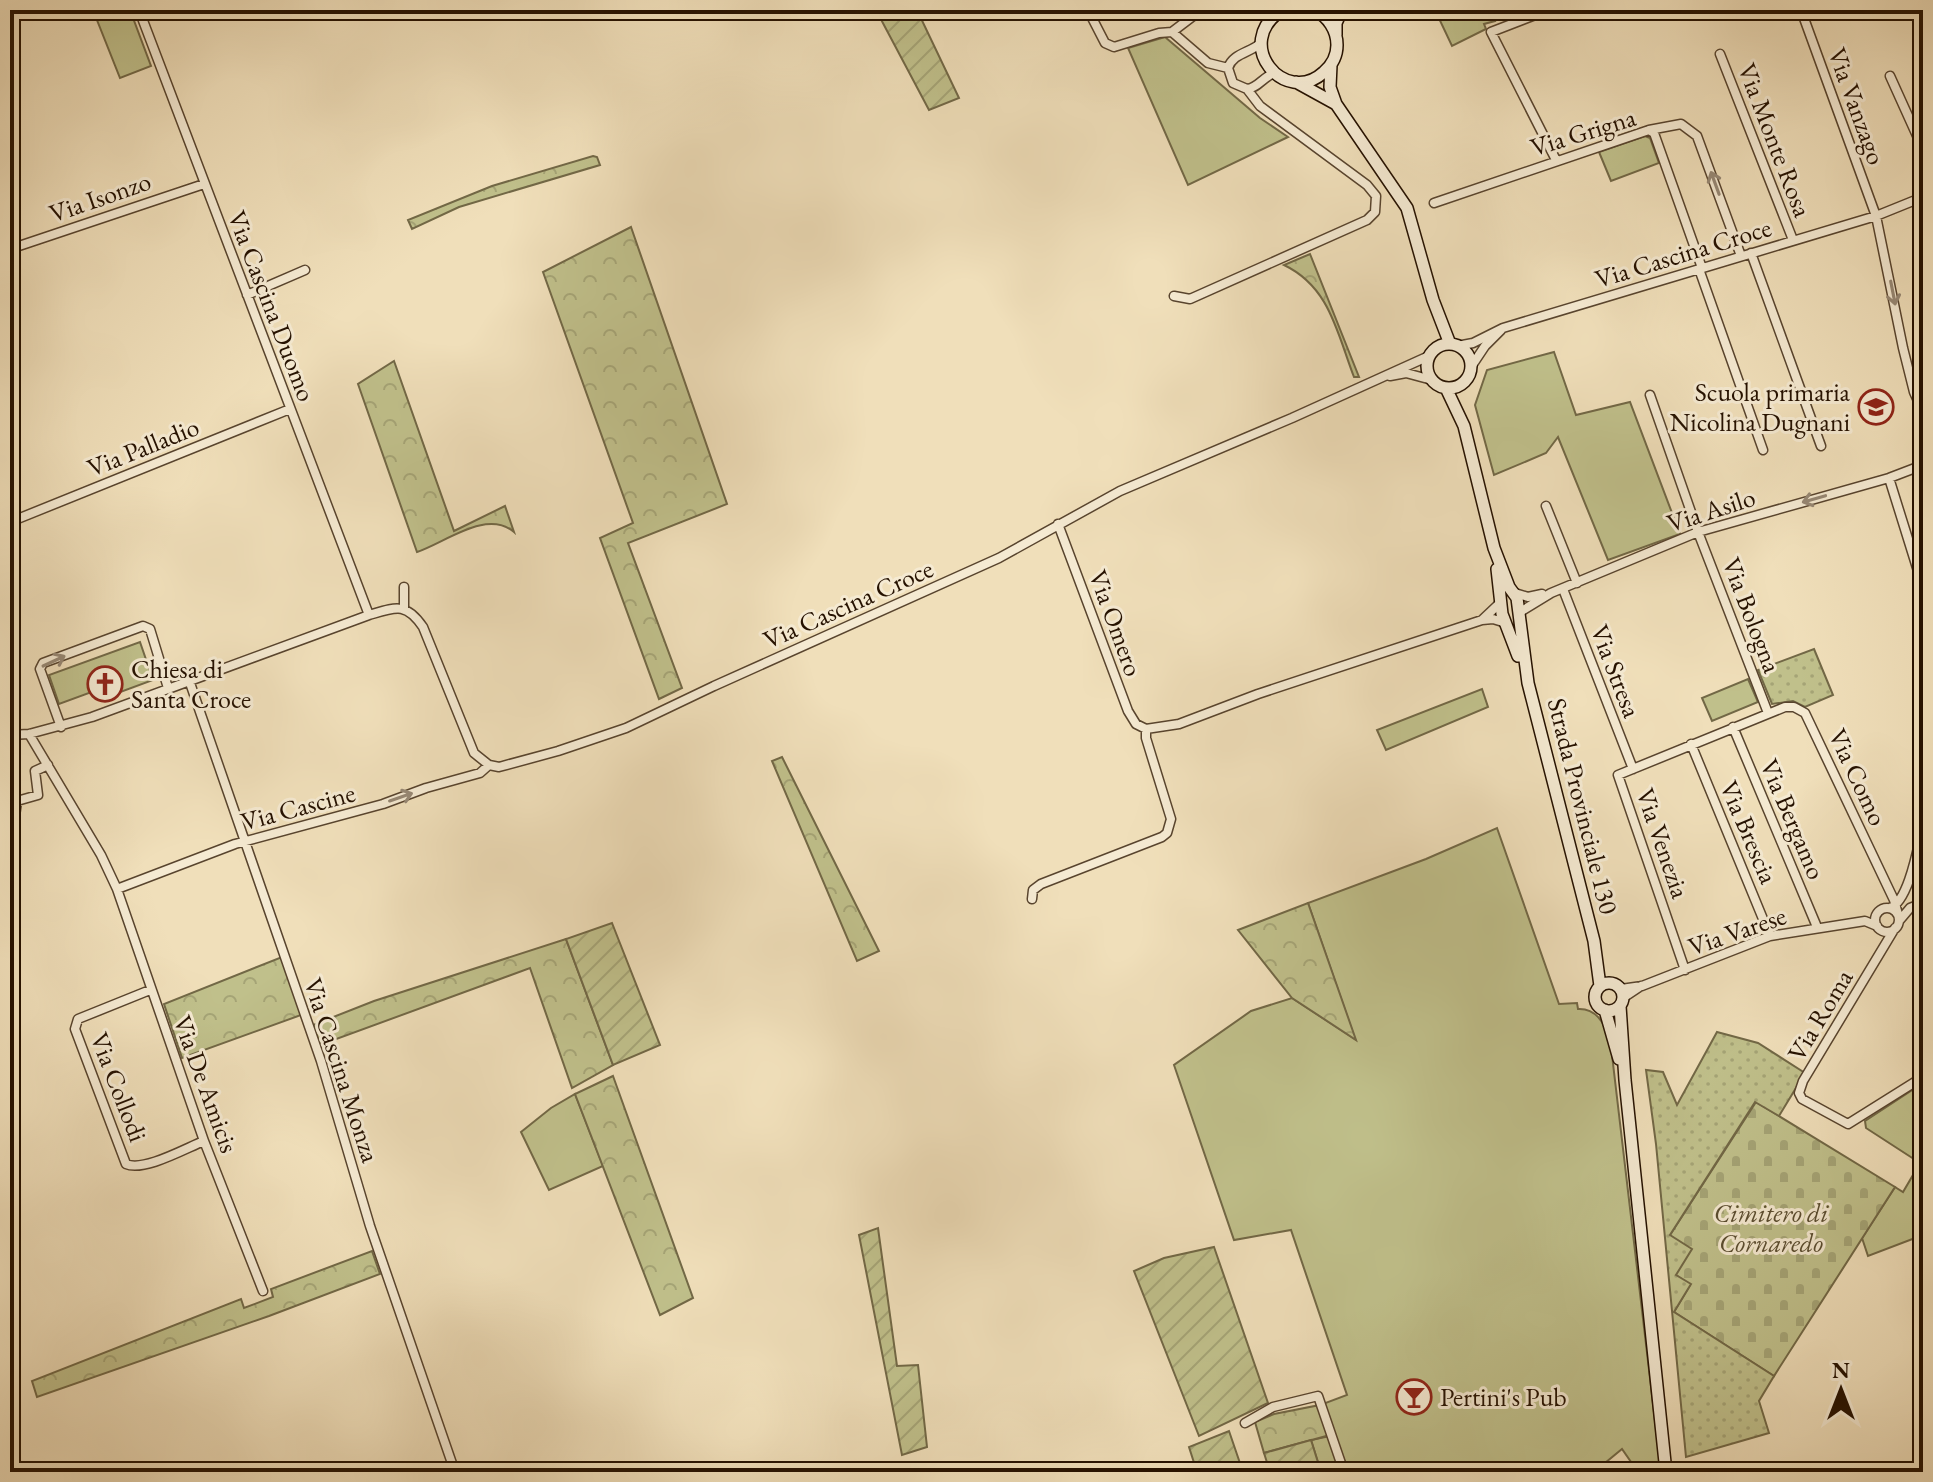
<svg xmlns="http://www.w3.org/2000/svg" width="1933" height="1482" font-family="'EB Garamond',serif">
<style>
.grass{fill:#c0c08b;stroke:#726846;stroke-width:2}
.forest{fill:url(#forest-crowns);stroke:#726846;stroke-width:2}
.cemetery{fill:url(#cemetery-stones);stroke:#726846;stroke-width:2}
.park{fill:url(#park-dots);stroke:#726846;stroke-width:2}
.garden{fill:url(#garden-furrows);stroke:#726846;stroke-width:2}
.lines{fill:none;stroke-linecap:round;stroke-linejoin:round}
.street-casing{stroke:#58442e;stroke-width:11}
.secondary-casing{stroke:#251100;stroke-width:14}
.street{stroke:#f5ead2;stroke-width:8}
.secondary{stroke:#f5ead2;stroke-width:11}
.oneway{stroke:#978874}
.labels{text-anchor:middle;dominant-baseline:central;stroke-width:6;stroke-linejoin:round;paint-order:stroke}
.street-label{font-size:26px;fill:#251100;stroke:#f5ead2}
.poi-label{font-size:26px;fill:#251100;stroke:#f5ead2;text-anchor:start}
.park-label{font-size:26px;font-style:italic;fill:#5b4e31;stroke:#f5ead2}
</style>
<defs>
<pattern id="forest-crowns" width="20" height="18" patternUnits="userSpaceOnUse" patternTransform="scale(2)"><rect width="20" height="18" fill="#c0c08b"/><path d="M2 6a3 3 0 1 1 6 0M12 15a3 3 0 1 1 6 0" fill="none" stroke="#a5a476"/></pattern>
<pattern id="cemetery-stones" width="16" height="16" patternUnits="userSpaceOnUse" patternTransform="scale(2)"><rect width="16" height="16" fill="#c0c08b"/><path d="M2 7V4a2 2 0 0 1 4 0v3zM10 15v-3a2 2 0 0 1 4 0v3z" fill="#a5a476"/></pattern>
<pattern id="park-dots" width="8" height="8" patternUnits="userSpaceOnUse" patternTransform="scale(2)"><rect width="8" height="8" fill="#c0c08b"/><path d="M2 2h.1M6 6h.1" fill="none" stroke="#a5a476" stroke-width="1.8" stroke-linecap="round"/></pattern>
<pattern id="garden-furrows" width="10" height="10" patternUnits="userSpaceOnUse" patternTransform="scale(2)"><rect width="10" height="10" fill="#c0c08b"/><path d="M-1 1l2-2M0 10L10 0M9 11l2-2" fill="none" stroke="#a5a476"/></pattern>
</defs>
<rect width="100%" height="100%" fill="#f0dfba"/>
<filter id="stains"><feTurbulence type="fractalNoise" baseFrequency=".0025" numOctaves="4"/><feColorMatrix values="0 0 0 0 .2 0 0 0 0 .09 0 0 0 0 .02 0 0 0 .5 -.17"/></filter>
<radialGradient id="worn" r=".72"><stop offset=".6" stop-color="#630" stop-opacity="0"/><stop offset="1" stop-color="#630" stop-opacity=".3"/></radialGradient>
<path class="grass" d="M93 10H130L151 66 120 78Z
M1435 10H1490L1495 21 1484 24 1486 29 1452 46Z
M1165 37 1260 118 1288 137 1188 185 1128 48Z
M1645 136 1650 138 1659 163 1611 181 1599 152Z
M1554 352 1576 415 1630 402 1680 534 1608 560 1558 437 1546 453 1494 475 1475 405 1487 370Z
M140 642 153 680 115 694 108 676 104 675 97 680 100 689 59 704 49 675Z
M1748 679 1758 702 1712 721 1702 698Z
M1482 689 1488 707 1386 750 1377 730Z
M1497 828 1559 1004 1577 1003 1578 1009C1596 1008 1604 1023 1610 1038L1661 1472H1638L1622 1449 1594 1472H1321L1311 1440 1330 1436 1320 1405 1347 1395 1291 1230 1234 1240 1174 1065 1251 1011 1292 998 1355 1039 1308 903 1426 859Z
M1923 1083V1235L1868 1256 1862 1238 1895 1187 1903 1192 1920 1163 1866 1128 1865 1121Z
M575 1094 603 1166 549 1190 521 1132 551 1108Z"/>
<path class="forest" d="M593 156 597 157 600 165 459 207 412 229 408 220 492 186Z
M631 227 727 504 628 543 682 688 659 699 600 538 633 523 543 272Z
M1310 254 1359 377H1354C1337 333 1330 287 1284 265Z
M394 361 454 531 505 506 514 532C487 509 446 542 417 552L358 384Z
M782 757 879 951 857 961 772 761Z
M1308 903 1356 1040 1292 998 1238 930Z
M566 939 613 1065 572 1088 530 968 320 1045 313 1025 374 1001Z
M282 957 301 1015 182 1058 164 1004Z
M613 1076 693 1298 660 1315 575 1094Z
M372 1251 380 1274 269 1316 37 1397 32 1381 241 1299 244 1308 273 1297 271 1289Z
M1320 1405 1330 1435 1264 1453 1255 1422 1274 1414Z"/>
<path class="cemetery" d="M1756 1102 1895 1187 1774 1376 1674 1312 1690 1285 1676 1275 1670 1235Z"/>
<path class="park" d="M1814 649 1833 695 1805 707 1793 701 1772 704 1758 670Z
M1717 1032 1758 1043 1805 1073 1779 1116 1755 1102 1670 1235 1692 1249 1676 1275 1691 1284 1674 1312 1774 1376 1759 1401 1769 1433 1686 1457 1656 1144 1646 1070 1663 1072 1677 1105Z"/>
<path class="garden" d="M876 10H917L959 98 929 110Z
M612 923 660 1045 613 1065 566 939Z
M878 1228 897 1366 918 1365 927 1447 902 1455 859 1235Z
M1214 1247 1268 1403 1199 1436 1134 1271 1164 1258Z
M1229 1431 1243 1472H1197L1189 1447Z
M1311 1440 1321 1472H1270L1264 1453Z"/>
<g class="lines">
<defs>
<path id="street" d="M139 10 369 615
M1088 10 1105 43 1114 47 1159 33 1172 32 1201 10
M1548 10 1491 32 1556 160
M1801 10 1876 216 1903 348 1914 392 1923 412
M1172 32 1208 63 1228 68
M1720 54 1793 240
M1228 68C1233 53 1250 53 1261 43
M1890 76 1923 149
M1247 89C1258 88 1263 77 1274 73
M1649 130 1681 124 1697 136 1741 256
M1434 203 1649 130 1654 133 1702 268
M10 249 204 184
M1751 253 1821 446
M1699 269 1763 450
M247 295 305 270
M1174 296 1190 299 1367 220 1375 212 1376 196 1367 185 1260 106 1247 89 1233 83 1228 68
M1457 346 1473 343 1503 328 1876 216 1923 197
M1471 367 1485 346 1501 330
M1390 376 1406 373 1432 380
M1650 395 1698 532 1768 713
M1889 478 1923 587
M1546 506 1577 583
M10 522 290 409
M1058 524 1128 711 1136 724 1146 729
M1563 589 1633 769
M1515 593 1528 597 1542 594
M1500 603 1482 620 1493 619 1506 623
M404 608V587
M1520 612 1551 593 1698 532 1889 478 1923 465
M189 680 321 1061 370 1226 455 1472
M61 727 40 669 43 663 143 626 150 629 168 688
M1733 727 1817 927
M1146 729 1179 724 1258 694 1482 620
M29 734 101 855 117 889 204 1141 263 1291
M10 735 29 734 92 717 369 615C396 607 406 602 423 627L474 753 489 765 499 767 558 751 626 728 714 686 999 558 1120 491 1292 418 1429 356
M1691 744 1770 936
M10 827 14 824 17 801 38 795 35 771 48 765
M117 889 235 844 383 804 426 788 480 773 489 765
M1032 899 1033 890 1041 884 1162 837 1167 833 1171 819 1146 738V729
M1890 908C1909 901 1918 846 1923 826
M1875 920a12 12 0 1 1 24 0a12 12 0 1 1-24 0Z
M1899 921 1910 908 1923 903
M1895 928 1803 1081 1799 1093 1802 1099 1848 1124 1923 1077
M1685 970 1618 775 1785 707H1794L1805 713 1894 900 1898 914
M1621 989 1642 986 1770 936 1865 921 1877 926
M150 990 78 1019 75 1029 126 1164C144 1172 186 1148 204 1141
M1623 998 1641 986
M1245 1423 1273 1407 1318 1396 1344 1472"/>
<path id="secondary" d="M1282 10C1231 43 1285 108 1324 72 1332 65 1337 55 1337 45 1337 30 1328 17 1315 10
M1336 35V23L1342 10
M1331 65 1330 87 1336 104 1407 208 1433 300 1450 344
M1296 82 1336 104
M1427 366a22 22 0 1 1 44 0a22 22 0 1 1-44 0Z
M1446 388 1464 426 1494 548 1509 587 1517 598 1528 683 1594 941 1600 986
M1497 569 1502 614 1518 656
M1595 997a14 14 0 1 1 28 0a14 14 0 1 1-28 0Z
M1620 1006 1625 1080 1666 1472
M1605 1010 1619 1059"/>
</defs>
<use href="#street" class="street-casing"/>
<use href="#secondary" class="secondary-casing"/>
<use href="#street" class="street"/>
<use href="#secondary" class="secondary"/>
</g>
<defs><path id="oneway-shaft" d="M-6 0H5M1.5-3L5.5 0L1.5 3" fill="none" stroke-width="1.6" stroke-linecap="round" stroke-linejoin="round" transform="scale(2)"/></defs>
<g class="oneway">
<use href="#oneway-shaft" transform="translate(1715 183) rotate(-110)"/>
<use href="#oneway-shaft" transform="translate(1893 293) rotate(79)"/>
<use href="#oneway-shaft" transform="translate(1814 499) rotate(164)"/>
<use href="#oneway-shaft" transform="translate(54 661) rotate(-25)"/>
<use href="#oneway-shaft" transform="translate(401 797) rotate(-19)"/>
</g>
<defs>
<symbol id="school-ring" viewBox="-11 -11 22 22"><circle r="9.5" fill="#f5ead2" stroke="#8f2418" stroke-width="1.5"/><path d="M0-5L7-2L0 1L-7-2ZM-4 1L0 2.5L4 1V4Q0 6-4 4Z" fill="#8f2418"/></symbol>
<symbol id="church-ring" viewBox="-11 -11 22 22"><circle r="9.5" fill="#f5ead2" stroke="#8f2418" stroke-width="1.5"/><path d="M-1.2-6h2.4v3.5h3.3v2.4h-3.3V6h-2.4V-.1h-3.3v-2.4h3.3Z" fill="#8f2418"/></symbol>
<symbol id="bar-ring" viewBox="-11 -11 22 22"><circle r="9.5" fill="#f5ead2" stroke="#8f2418" stroke-width="1.5"/><path d="M-6-5H6L.8 .8V4.5H3.5V6h-7V4.5H-.8V.8Z" fill="#8f2418"/></symbol>
</defs>
<g fill-rule="evenodd">
<use href="#school-ring" x="1856" y="387" width="40" height="40"/>
<use href="#church-ring" x="85" y="664" width="40" height="40"/>
<use href="#bar-ring" x="1394" y="1377" width="40" height="40"/>
</g>
<g class="labels">
<g class="street-label">
<text transform="translate(1857 106) rotate(70)">Via Vanzago</text>
<text transform="translate(1583 132) rotate(-17)">Via Grigna</text>
<text transform="translate(1775 140) rotate(69)">Via Monte Rosa</text>
<text transform="translate(100 197) rotate(-19)">Via Isonzo</text>
<text transform="translate(1683 253) rotate(-17)">Via Cascina Croce</text>
<text transform="translate(272 306) rotate(69)">Via Cascina Duomo</text>
<text transform="translate(143 447) rotate(-22)">Via Palladio</text>
<text transform="translate(1711 510) rotate(-18)">Via Asilo</text>
<text transform="translate(848 604) rotate(-24)">Via Cascina Croce</text>
<text transform="translate(1752 615) rotate(69)">Via Bologna</text>
<text transform="translate(1116 623) rotate(70)">Via Omero</text>
<text transform="translate(1616 671) rotate(69)">Via Stresa</text>
<text transform="translate(1858 777) rotate(65)">Via Como</text>
<text transform="translate(1583 806) rotate(76)">Strada Provinciale 130</text>
<text transform="translate(298 807) rotate(-15)">Via Cascine</text>
<text transform="translate(1793 819) rotate(67)">Via Bergamo</text>
<text transform="translate(1749 832) rotate(67)">Via Brescia</text>
<text transform="translate(1663 843) rotate(71)">Via Venezia</text>
<text transform="translate(1737 931) rotate(-19)">Via Varese</text>
<text transform="translate(1820 1015) rotate(-59)">Via Roma</text>
<text transform="translate(342 1070) rotate(72)">Via Cascina Monza</text>
<text transform="translate(206 1084) rotate(70)">Via De Amicis</text>
<text transform="translate(119 1087) rotate(69)">Via Collodi</text>
</g>
<g class="poi-label">
<text x="1850" y="392" text-anchor="end">Scuola primaria<tspan x="1850" dy="30">Nicolina Dugnani</tspan></text>
<text x="131" y="669">Chiesa di<tspan x="131" dy="30">Santa Croce</tspan></text>
<text x="1440" y="1397">Pertini's Pub</text>
</g>
<g class="park-label">
<text x="1771" y="1213">Cimitero di<tspan x="1771" dy="30">Cornaredo</tspan></text>
</g>
</g>
<rect width="1933" height="1482" fill="none" stroke="#f0dfba" stroke-width="40"/>
<rect x="12" y="12" width="1909" height="1458" fill="none" stroke="#251100" stroke-width="4"/>
<rect x="20" y="20" width="1893" height="1442" fill="none" stroke="#251100" stroke-width="2"/>
<g transform="translate(1841 1390)" stroke="#f5ead2" stroke-width="6" paint-order="stroke">
<path d="M0-6L14 30L0 20L-14 30Z" fill="#251100"/>
<text y="-12" font-size="22" font-weight="bold" text-anchor="middle" fill="#251100">N</text>
</g>
<rect width="100%" height="100%" filter="url(#stains)"/>
<rect width="100%" height="100%" fill="url(#worn)"/>
</svg>
